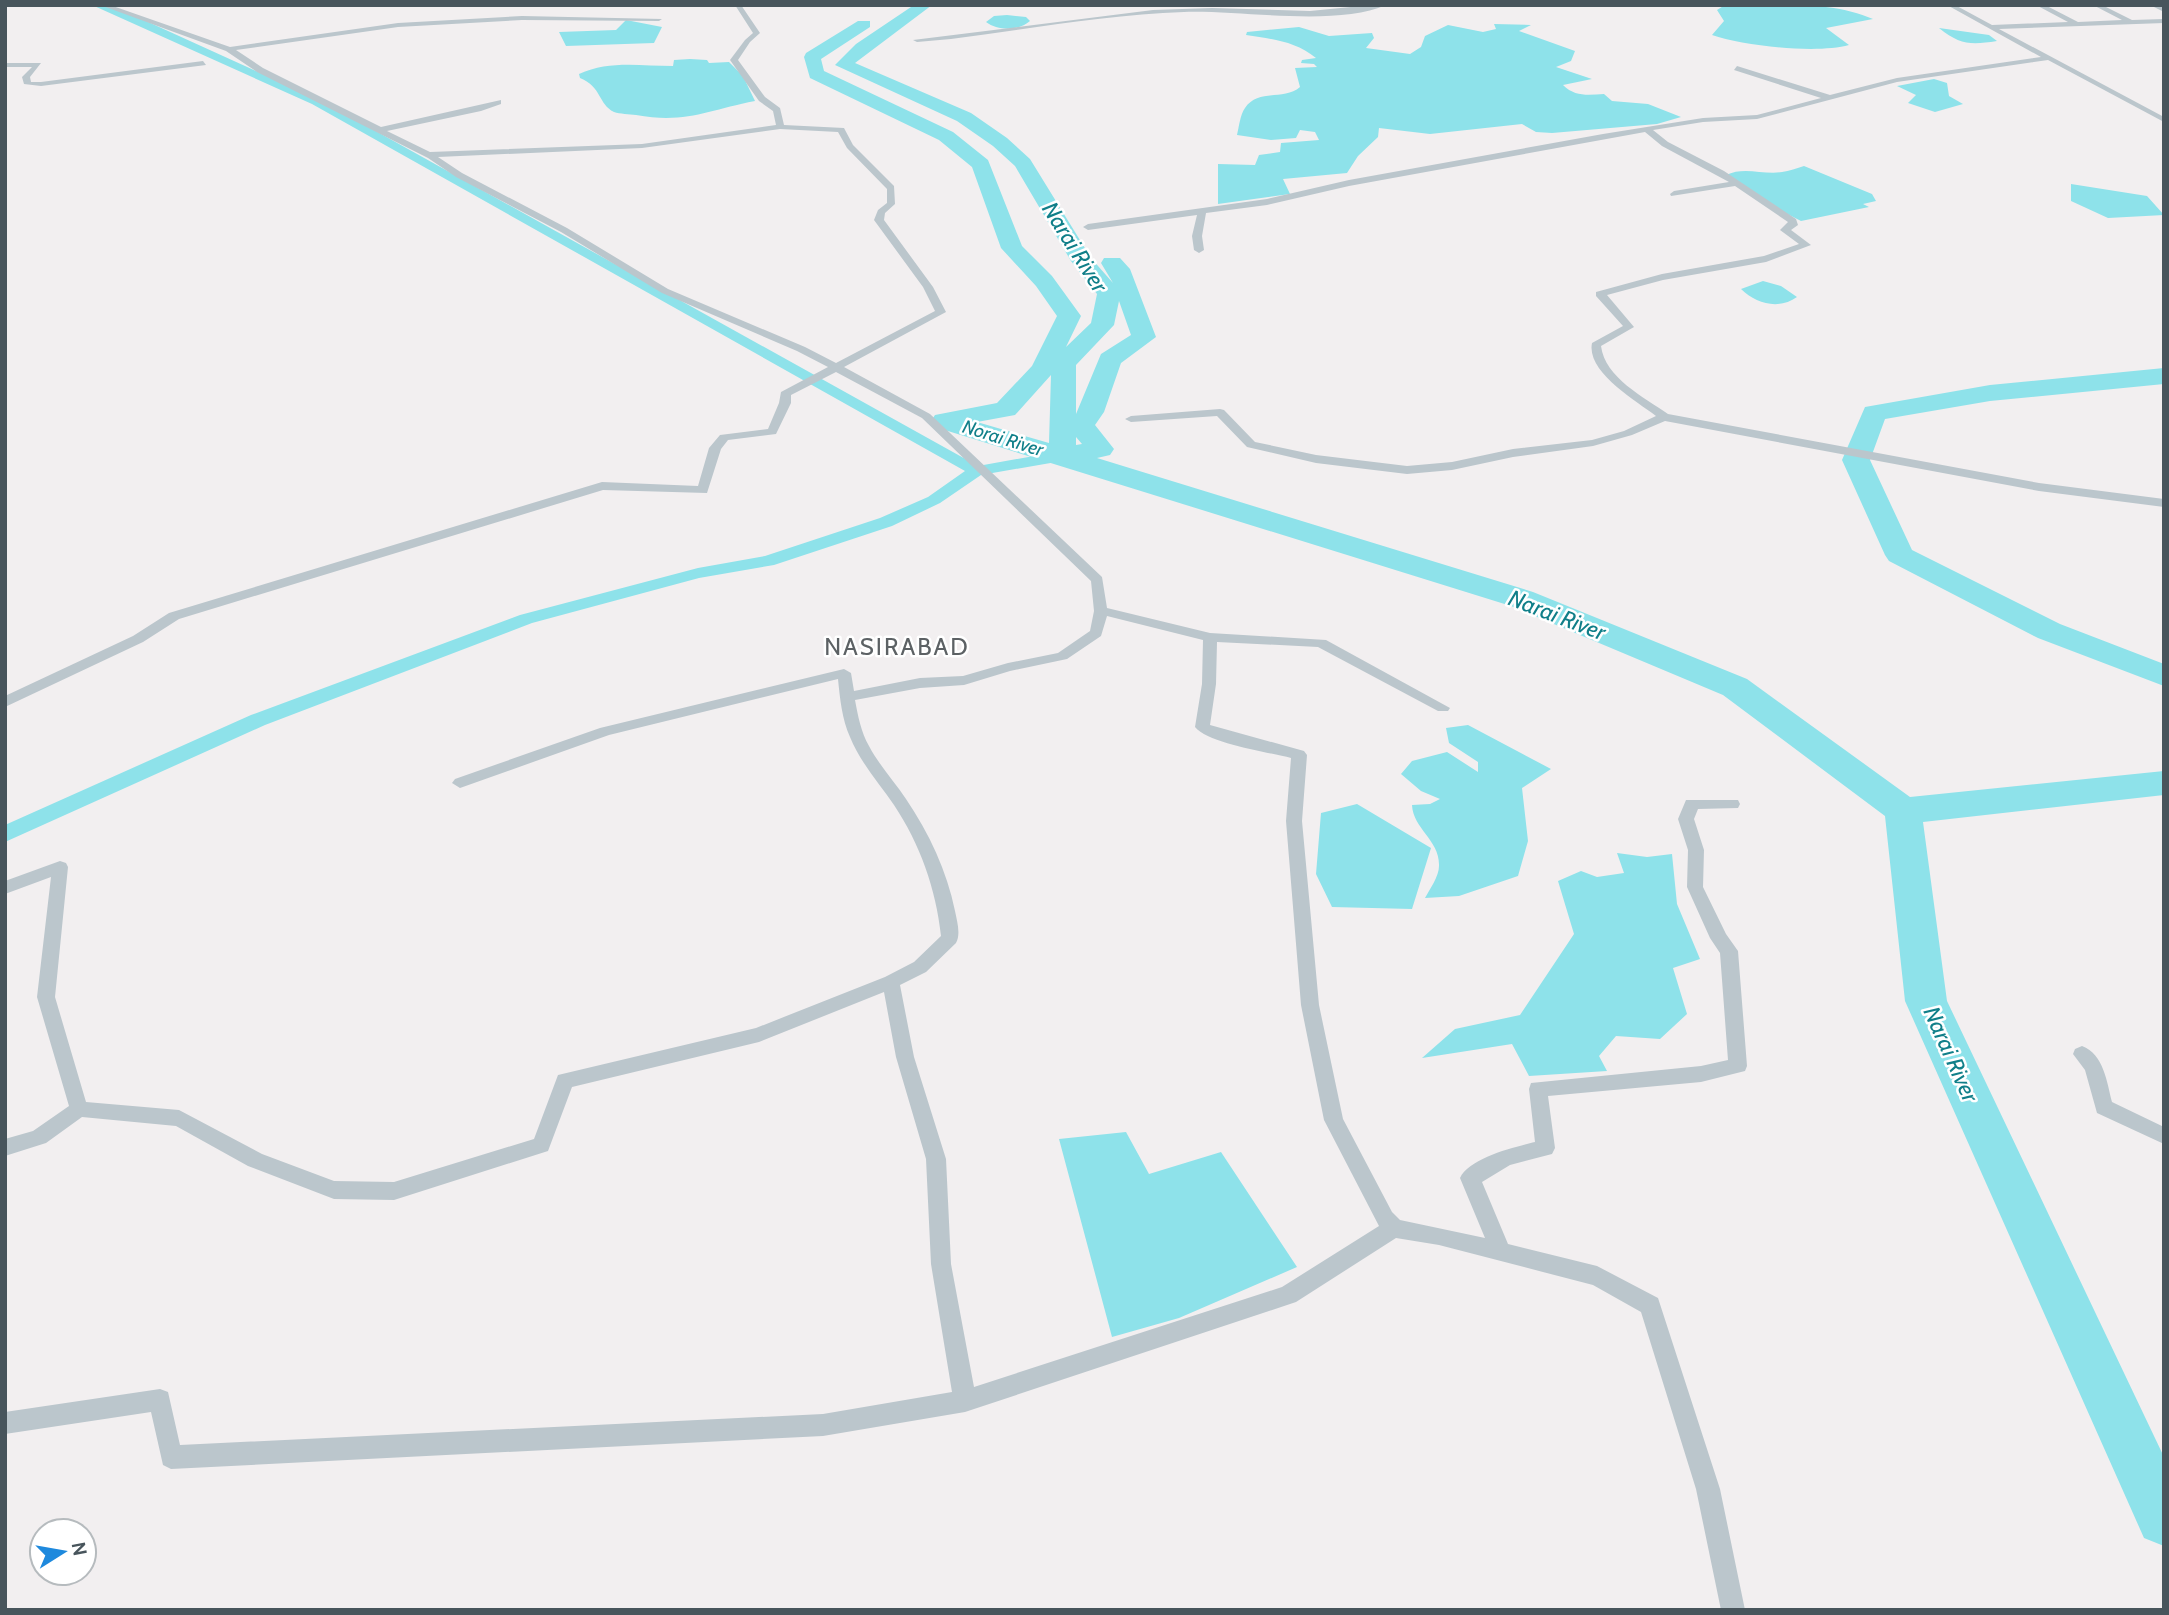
<svg xmlns="http://www.w3.org/2000/svg" width="2169" height="1615" font-family="Cabin,sans-serif">
<style>
.water{fill:#8ee2ea}
.lines{fill:none;stroke-linecap:round;stroke-linejoin:round}
.canal{fill:#8ee2ea;fill-rule:evenodd}
.river{fill:#8ee2ea;fill-rule:evenodd}
.street{fill:#bbc6cc;fill-rule:evenodd}
.labels{text-anchor:middle;dominant-baseline:central;stroke-width:5;stroke-linejoin:round;paint-order:stroke}
.far-water-label{font-size:19px;font-style:italic;fill:#107f89;stroke:#fff}
.water-label{font-size:23px;font-style:italic;fill:#107f89;stroke:#fff}
.quarter-label{font-size:24px;letter-spacing:2px;fill:#5c6164;stroke:#fff}
</style>
<rect width="100%" height="100%" fill="#f2eff0"/>
<path class="water" d="M1725 5C1771 5 1831 0 1873 19L1826 28 1849 45C1817 54 1744 46 1712 35L1724 21 1717 10Z
M1007 15 1026 17 1030 21C1019 31 998 31 986 22L994 16Z
M626 20 662 27 654 43 566 46 559 32 616 30Z
M1494 24 1531 25 1519 31 1575 51 1571 61 1556 67 1592 79 1563 85C1575 97 1588 95 1604 94L1612 101 1648 104 1681 117 1657 124 1552 133 1536 132 1522 124 1430 134 1379 128 1378 137 1358 156 1347 173 1283 179 1290 194 1218 204V164L1255 165 1259 155 1280 152 1281 143 1319 140 1315 132 1300 130 1296 138 1271 140 1237 135C1239 127 1240 115 1245 108 1258 88 1284 101 1300 87L1295 68 1317 67 1314 64 1301 63 1302 60 1316 58C1295 41 1272 39 1246 35L1247 32 1299 27 1329 36 1372 33 1374 38 1366 48 1410 54 1421 47 1425 36 1448 25 1483 32 1496 29Z
M1939 28 1989 35 1997 41C1971 45 1960 45 1939 28Z
M690 59 707 60 709 63 729 62 743 76 755 101C708 110 686 124 636 115 629 114 620 114 614 112 598 104 602 87 580 78L579 74C609 60 640 66 673 66L674 60Z
M1934 79 1947 83 1949 96 1963 104 1935 112 1908 103 1916 95 1897 86Z
M1804 166 1872 194 1876 201 1863 204 1869 207 1801 221 1758 199 1726 175C1744 166 1763 175 1782 172 1789 171 1797 168 1804 166Z
M2071 184 2147 196 2164 215 2108 218 2071 201Z
M1763 281 1781 286 1797 297C1779 310 1756 304 1741 289Z
M1468 725 1551 769 1522 788 1528 841 1518 876 1459 896 1425 898C1430 889 1439 876 1439 866 1440 840 1413 829 1412 805L1430 804 1440 799 1421 791 1401 774 1412 761 1447 752 1478 772V762L1449 743 1446 728Z
M1357 804 1431 848 1412 909 1332 907 1316 874 1321 813Z
M1617 853 1647 857 1672 854 1677 904 1700 959 1673 968 1687 1014 1660 1039 1616 1036 1599 1056 1607 1071 1529 1076 1512 1044 1422 1058 1455 1029 1520 1015 1574 934 1558 881 1581 871 1597 877 1624 873Z
M1126 1132 1149 1174 1221 1152 1297 1267 1179 1318 1112 1337 1059 1139Z"/>
<g class="lines">
<path class="canal" d="M92 5H105L146 21 320 100 978 466 1062 451 1070 456 1062 461 981 475 940 503 892 526 774 565 699 578 532 623 265 725 5 842V825L251 715 520 615 698 568 765 556 880 518 928 497 965 471 312 104Z"/>
<path class="river" d="M914 5H932L855 63 971 113 1007 138 1030 159 1091 258 1113 283 1101 263 1104 258H1120L1130 269 1156 337 1121 363 1104 412 1095 425 1114 449 1110 455 1097 458 1533 592 1747 679 1910 797 2164 771V795L1923 822 1947 1001 2164 1457V1546L2144 1538 1905 1001 1885 816 1723 695 1511 606 935 427 931 421 935 415 997 403 1032 366 1057 316 1036 286 1001 248 972 167 939 140 810 78 804 57 806 53 858 21H870V27L821 59 824 71 953 132 988 160 1022 246 1052 276 1081 316 1066 347 1091 323 1097 294 1071 261 1015 166 993 146 957 121 835 65 856 44ZM1119 301 1131 335 1101 354 1076 414V365L1114 325ZM1051 375 1049 443 977 422 1015 415ZM1076 437 1082 444 1076 445Z
M2164 368V384L1990 401 1885 419 1870 460 1912 550 2060 624 2164 664V686L2038 638 1889 561 1885 555 1842 460 1865 407 1990 385Z"/>
<path class="street" d="M100 5H110L230 47 398 23 522 16 662 19 659 21 522 20 398 27 236 50 263 68 381 127 501 100V104L481 111 387 131 430 152 642 144 776 125 773 111 759 101 730 60 745 40 753 33 735 5H741L760 33 750 42 738 60 765 97 780 108 784 125 844 128 853 145 894 186 895 204 885 213 884 220 933 287 946 312 844 367 930 414 1102 577 1107 608 1210 633 1326 640 1450 708 1448 711H1438L1318 647 1217 642 1216 684 1210 725 1304 751 1307 755 1302 821 1319 1005 1343 1119 1392 1212 1400 1220 1485 1238 1460 1178C1469 1158 1514 1147 1535 1142L1529 1089 1531 1083 1701 1066 1728 1060 1720 953 1710 938 1687 887 1688 850 1678 819 1686 800H1738L1740 804 1738 808 1698 809 1694 819 1704 850 1703 887 1726 934 1738 951 1747 1066 1745 1071 1701 1082 1548 1096 1555 1148 1552 1154 1510 1165 1482 1182 1508 1244 1597 1266 1658 1298 1720 1489 1745 1610H1721L1696 1489 1641 1312 1593 1285 1439 1245 1396 1238 1296 1302 965 1412 823 1436 171 1469 163 1465 151 1412 5 1434V1412L160 1389 168 1392 180 1445 823 1414 952 1392 931 1264 926 1159 896 1057 884 992 759 1042 572 1087 548 1151 394 1200 334 1199 248 1166 176 1126 82 1117 46 1143 5 1156V1139L33 1131 69 1106 37 997 51 877 5 894V881L60 861 66 863 68 867 55 997 86 1102 179 1110 262 1154 334 1181 394 1182 534 1139 558 1075 756 1028 885 977 914 962 941 936C936 889 920 844 894 805 879 783 860 762 850 737 842 719 840 699 838 679L609 735 460 788 452 783 455 779 600 728 844 669 851 673 854 691 920 678 963 676 1008 663 1058 653 1090 631 1094 611 1091 581 922 418 836 372 791 395V403L776 434 728 440 721 449 707 493 603 490 179 619 143 642 5 707V696L133 636 169 613 602 482 698 486 709 448 720 435 768 429 779 403 781 392 828 367 797 351 662 293 561 232 456 177 428 158 257 72 226 51ZM780 129 838 132 847 148 887 189V203L878 210 874 220 923 287 935 311 836 363 805 347 668 289 567 228 462 173 438 157 642 148ZM1107 616 1203 640 1202 684 1195 727C1209 744 1268 752 1291 758L1286 821 1301 1005 1324 1120 1379 1226 1282 1287 974 1387 951 1264 946 1159 914 1057 900 985 926 972 956 943C961 934 957 921 955 911 947 871 929 833 906 799 894 781 879 765 869 746 861 732 858 716 855 700L920 688 964 685 1010 671 1067 659 1101 636Z
M1371 5H1386C1337 27 1240 10 1184 12 1106 15 1028 29 951 39L917 42 913 40 1153 10 1212 8 1310 11Z
M1947 5H1955L1992 25 2068 22 2036 5H2045L2078 22 2122 20 2093 5H2102L2132 20 2164 19V23L1999 29 2164 117V122L2048 60 1897 82 1757 119 1703 122 1653 130 1668 142 1724 171 1796 219 1798 225 1791 230 1811 245 1766 262 1663 280 1607 295 1634 327 1601 346C1605 378 1644 397 1668 414L2039 483 2164 499V507L2039 491 1665 421 1632 435 1593 446 1513 457 1452 470 1407 474 1316 463 1247 447 1217 416 1131 422 1125 419 1131 416 1220 409 1224 410 1255 442 1316 455 1407 466 1452 462 1513 449 1592 440 1624 431 1656 416C1636 401 1586 372 1592 343L1623 326 1596 296V292L1662 274 1764 256 1799 244 1780 230 1788 222 1735 186 1671 196 1670 194 1674 191 1729 182 1662 146 1645 132 1349 186 1267 205 1206 213 1202 236 1204 250 1199 253 1194 250 1192 236 1197 215 1088 230 1083 227 1088 224 1267 199 1349 180 1603 134 1703 118 1757 115 1821 98 1734 70 1737 66 1830 95 1897 78 2041 57Z
M2151 5 2164 7V12L2152 6Z
M203 61 206 65 41 86 24 84 22 77 32 67H5V63H41L30 77 31 82H41Z
M2082 1046C2104 1054 2107 1083 2112 1102L2164 1127V1144L2097 1113 2085 1070 2073 1054 2075 1049Z"/>
</g>
<g class="labels">
<g class="far-water-label">
<text transform="translate(1003 438) rotate(17)">Norai River</text>
</g>
<g class="water-label">
<text transform="translate(1075 247) rotate(58)">Narai River</text>
<text transform="translate(1557 615) rotate(21)">Narai River</text>
<text transform="translate(1951 1054) rotate(66)">Narai River</text>
</g>
<g class="quarter-label">
<text x="897" y="646">NASIRABAD</text>
</g>
</g>
<rect width="2169" height="1615" fill="none" stroke="#48555c" stroke-width="14"/>
<g transform="translate(63 1552) rotate(79)"><circle r="33" fill="#ffffff" stroke="#b6bbbe" stroke-width="2"/>
<path d="M0-5L12 26L0 18L-12 26Z" fill="#1e89dd"/>
<text y="-10" font-size="19" font-weight="bold" text-anchor="middle" fill="#48555c">N</text>
</g>
</svg>
